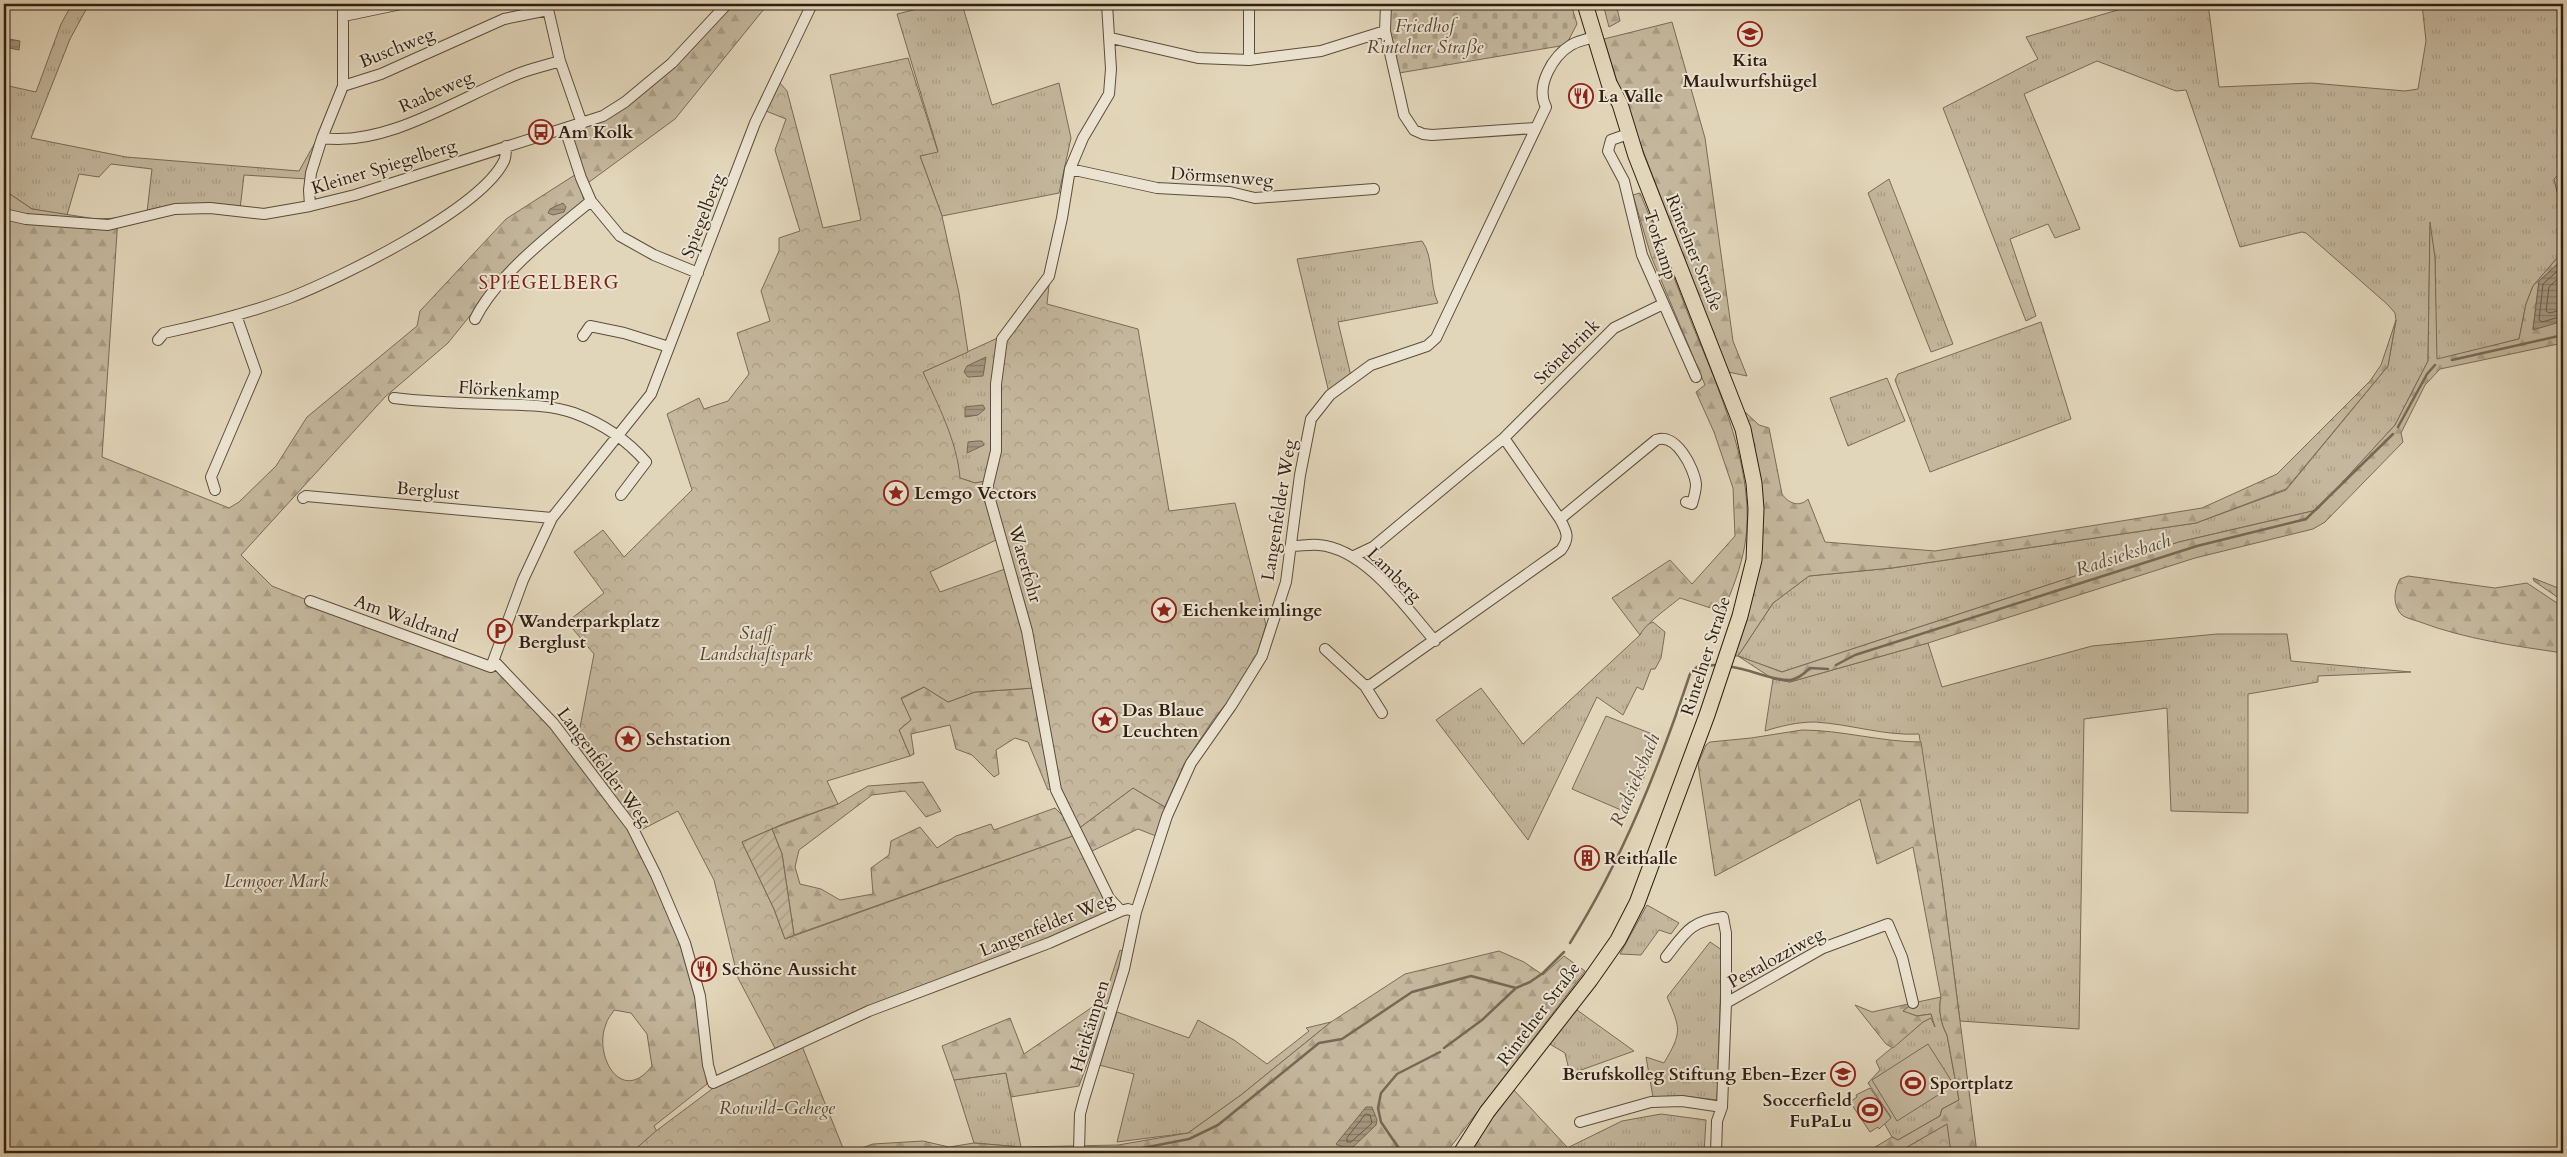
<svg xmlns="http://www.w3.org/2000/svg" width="2567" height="1157" font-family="Cardo,serif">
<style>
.grass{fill:url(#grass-tufts);stroke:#7a6b57}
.forest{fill:url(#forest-firs);stroke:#7a6b57;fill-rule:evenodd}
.cemetery{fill:url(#cemetery-stones);stroke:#7a6b57}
.park{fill:url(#park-crowns);stroke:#7a6b57}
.garden{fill:url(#garden-furrows);stroke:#7a6b57}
.pitch{fill:#c4b79d;stroke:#7a6b57}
.water{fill:url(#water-rules);stroke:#766854}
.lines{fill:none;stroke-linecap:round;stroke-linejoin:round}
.shore{stroke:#6a5c49;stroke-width:1}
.stream{stroke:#766854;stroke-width:2.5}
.minor-casing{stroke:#5c4d3b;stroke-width:12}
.primary-casing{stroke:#2f1f11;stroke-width:17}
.minor{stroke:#ece4d2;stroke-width:10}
.primary{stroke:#e2d6ba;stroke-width:15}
.labels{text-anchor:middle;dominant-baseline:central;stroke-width:4;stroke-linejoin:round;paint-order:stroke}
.park-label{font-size:18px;font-style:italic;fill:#544534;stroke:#ece4d2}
.street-label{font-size:18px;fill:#2f1f11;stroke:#ece4d2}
.poi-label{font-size:18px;font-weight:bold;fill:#2f1f11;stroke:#ece4d2;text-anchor:start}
.neighbourhood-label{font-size:19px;letter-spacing:1px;fill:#7a1f14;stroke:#ece4d2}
.water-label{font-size:19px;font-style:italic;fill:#584938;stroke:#ece4d2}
</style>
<defs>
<pattern id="grass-tufts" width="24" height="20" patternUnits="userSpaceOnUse" patternTransform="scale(1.25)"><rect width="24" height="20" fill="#c4b79d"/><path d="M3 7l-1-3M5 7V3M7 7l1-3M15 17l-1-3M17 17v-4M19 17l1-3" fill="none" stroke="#a99d86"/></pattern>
<pattern id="forest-firs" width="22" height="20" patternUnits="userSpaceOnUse" patternTransform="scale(1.25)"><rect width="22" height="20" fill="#c4b79d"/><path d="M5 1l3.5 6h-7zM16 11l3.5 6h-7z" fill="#a99d86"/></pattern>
<pattern id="cemetery-stones" width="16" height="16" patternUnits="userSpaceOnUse" patternTransform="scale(1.25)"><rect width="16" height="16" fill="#c4b79d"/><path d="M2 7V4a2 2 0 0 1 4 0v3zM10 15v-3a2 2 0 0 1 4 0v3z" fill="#a99d86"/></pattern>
<pattern id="park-crowns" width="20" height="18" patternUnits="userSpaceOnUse" patternTransform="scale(1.25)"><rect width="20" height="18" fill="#c4b79d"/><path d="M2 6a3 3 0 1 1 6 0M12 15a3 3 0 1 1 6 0" fill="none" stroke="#a99d86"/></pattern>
<pattern id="garden-furrows" width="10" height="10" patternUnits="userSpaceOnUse" patternTransform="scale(1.25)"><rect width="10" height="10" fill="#c4b79d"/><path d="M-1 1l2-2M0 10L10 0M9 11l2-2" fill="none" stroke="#a99d86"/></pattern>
<pattern id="water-rules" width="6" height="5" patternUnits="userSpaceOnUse" patternTransform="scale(1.25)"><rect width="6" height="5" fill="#a59881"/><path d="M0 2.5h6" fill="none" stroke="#877b68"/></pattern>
</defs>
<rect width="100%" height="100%" fill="#e2d6ba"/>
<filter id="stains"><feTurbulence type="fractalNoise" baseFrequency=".004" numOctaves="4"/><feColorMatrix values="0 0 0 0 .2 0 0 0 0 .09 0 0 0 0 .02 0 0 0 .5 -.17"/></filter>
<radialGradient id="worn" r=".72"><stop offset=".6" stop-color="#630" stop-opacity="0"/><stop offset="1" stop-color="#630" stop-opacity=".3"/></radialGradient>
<path class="grass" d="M72 4H89L70 39 31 138 126 157 299 171 316 141 308 179 244 175 240 209 147 212 152 169 111 164 99 177 79 174 67 215 32 209 4 190V85L36 92 61 24Z
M937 4H962L992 105 1059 83 1071 138 1059 193 942 216 920 156 938 151 897 14Z
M2138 4H2208L2219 87 2311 83 2405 91 2418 89 2426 41 2422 4H2557L2563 24V170L2554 179 2563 216V251L2533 286 2526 304 2519 339 2436 360 2435 258 2430 227 2428 361 2395 425 2317 510 2179 542 1782 672 1738 656 1773 603 1809 576 1892 568 2196 523 2286 490 2388 366 2396 320 2395 313 2387 304 2306 233 2302 232 2240 247 2186 90 2176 91 2097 61 2024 94 2080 229 2055 238 2048 224 2010 239 2036 316 2026 321 1943 108 2038 59 2026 37Z
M1889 179 1953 344 1931 352 1868 193Z
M1422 241C1434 256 1429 285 1438 303L1338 322 1351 376 1329 393 1297 259Z
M2041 322 2071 419 1930 472 1895 380 1898 374Z
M1002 336 995 434 986 481 975 483 959 478 958 464 923 372Z
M1887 378 1905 421 1848 446 1830 398Z
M1653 622 1665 632 1661 658 1655 669H1651L1643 690 1637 687 1623 715 1597 697 1528 840 1436 720 1481 688 1523 744 1640 635 1644 626Z
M2217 634H2287L2291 661 2411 672 2318 676V682L2248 694V813L2171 811 2167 708 2084 719 2079 1029 1960 1021 1942 881 1919 734C1884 736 1850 724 1815 722 1797 722 1781 726 1765 731L1773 679 1790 682 1928 643 1942 687 2092 646Z
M1647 905 1679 923 1671 934 1659 930 1641 955 1620 954Z
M1710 942 1722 950 1717 1100 1684 1096 1653 1097 1646 1057 1664 1063C1682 1032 1681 1030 1667 997Z
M1941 997C1938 1010 1941 1024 1947 1035L1959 1100 1942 1109 1940 1116 1898 1140 1892 1137 1884 1123 1891 1117 1868 1083 1880 1070 1876 1061 1923 1022 1932 1017 1931 1014 1917 1016 1902 1011 1913 1003Z
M1577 1010 1634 1051 1570 1074 1565 1053 1548 1043Z
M1117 1012 1189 1038 1198 1020 1234 1040 1267 1064 1309 1031 1306 1028 1331 1022 1241 1095 1188 1133 1117 1142 1134 1074 1099 1065Z
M1006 1073 1021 1147 974 1143 954 1080Z
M1661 1114 1706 1120 1704 1153H1557L1622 1121Z"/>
<path class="forest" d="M732 4H768L675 119 581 188 584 201 506 271 448 343 385 397 241 555 272 586 380 629 498 671 576 748 629 829 682 944 695 997 707 1084 654 1126 668 1153H4V190L32 209 96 219 118 218 102 457 229 508 239 502 276 466 307 417 417 326 420 311 506 219 581 171 571 140 575 131 615 114 658 79 715 24ZM614 1010 631 1013 647 1034 652 1066C621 1106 593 1055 606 1024 607 1019 612 1014 614 1010Z
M1603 4H1616L1620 21 1609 27Z
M1672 22 1705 138 1733 341 1747 376 1728 372 1619 88 1604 39Z
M2563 170V216L2554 179Z
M1640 193C1658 236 1675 280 1692 324 1718 387 1757 474 1745 544 1741 568 1732 590 1723 612L1680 598C1669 607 1645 624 1640 635L1612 598 1670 560 1692 584 1735 536 1733 488 1714 432 1696 392 1705 385 1651 256 1633 195Z
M2430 222 2435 258 2437 359 2519 339 2526 304 2533 286 2563 251V259L2539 281 2533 329 2563 321V343L2440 369 2425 385 2401 433 2403 442 2325 522 2313 529 2195 558 1928 643 1790 682 1773 679 1738 656H1732L1761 553 1743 412H1745L1759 425 1769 428 1782 494C1788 503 1799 508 1808 499L1825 542 1935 551 2202 508 2277 474 2370 381 2381 365 2396 320 2388 366 2286 489 2196 523 1892 568 1809 576 1773 603 1738 656 1782 672 2179 542 2317 510 2395 425 2428 361Z
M2408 576 2495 588 2527 583 2563 607V653C2515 646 2465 639 2420 622 2414 620 2406 618 2402 615 2392 605 2394 590 2400 579Z
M2533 578 2563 590V601L2534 581Z
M924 687 948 702 975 692 1034 688 1053 787 1048 790 1028 742 1015 738 996 750 999 774 994 777 972 755 956 749 950 725 911 734 914 754 910 756 899 730 911 720 901 699Z
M1802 730C1842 730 1881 742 1921 742L1942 881 1977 1153H1951L1946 1125 1897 1153H1865L1892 1137 1898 1140 1940 1116 1942 1109 1959 1100 1947 1035C1941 1024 1938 1010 1941 997L1913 847 1877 864 1860 799 1715 876 1698 764 1706 745 1710 742 1751 738Z
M923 782 941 811 926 817 905 791 872 795 799 850 795 867 800 884 821 889 840 900 873 894 871 868 889 855 891 841 920 827 937 848 956 836 991 824 994 830 1055 808 1065 818 1073 836 794 935 782 854 772 829 838 804 868 786Z
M1133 788 1165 807 1156 836 1138 829 1090 852 1078 829Z
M1120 950 1124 952 1111 999 1079 1086 1011 1097 1006 1073 954 1080 942 1046 1010 1018 1024 1054 1104 999Z
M1499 951 1524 962 1543 975 1564 956 1585 971 1446 1153H847L873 1144 923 1141 949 1147 974 1143 1021 1147 1118 1145 1188 1133 1241 1095 1331 1022 1405 974Z
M1913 1003 1903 1011 1917 1016 1931 1014 1935 1027 1931 1018 1923 1022 1893 1048 1886 1044 1855 1005 1872 1012Z
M1512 1088 1567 1147 1557 1153H1468L1476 1137Z"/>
<path class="cemetery" d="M1391 4H1571L1577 24 1566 45 1399 73 1389 30Z"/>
<path class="park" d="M908 58 938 152 920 156 942 216 959 293 968 352 923 372C938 405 957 441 960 478L975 483 986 481 982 493 998 539 930 572 940 592 1008 568 1018 605 1034 688 975 692 948 702 924 687 901 698 911 720 899 730 910 756 827 781 838 804 785 823 742 842 774 909 785 939 1073 836 1113 911 776 1050 738 978 714 880 678 811 639 831 605 782 576 748 594 654 567 622 604 593 574 552 603 530 624 557 692 490 667 414 699 398 704 409 728 401 749 374 737 333 770 321 761 291 779 251V238L800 231 775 150 786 119 766 111 780 83 787 91 823 228 861 220 830 75Z
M1050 276 1047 304 1138 329 1169 511 1235 503 1266 625 1257 654 1235 693 1213 720 1184 764 1165 807 1133 788 1078 829 1058 785 989 485 1006 335Z
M802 1046 845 1153H631L656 1131 716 1086Z
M1947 1124 1951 1153H1897Z"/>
<path class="garden" d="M772 829 782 854 794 935 785 939 774 909 742 842Z"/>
<path class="pitch" d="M1606 716 1660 737 1639 790 1621 810 1572 789Z
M1928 1044 1954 1085 1897 1121 1872 1080Z
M1870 1088 1891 1118 1879 1129 1878 1127 1870 1132 1850 1102 1857 1097 1856 1095Z"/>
<path class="water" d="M4 38 20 41 19 50 4 47Z
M563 203 566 207 564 212 553 215 548 213 550 209Z
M2563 259V321L2533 330 2539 281Z
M986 357 983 376 968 377 964 372 967 366Z
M983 405 985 409 978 415 965 417V407Z
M977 441H982L984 445 967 453 968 442Z
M1366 1107H1372L1377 1120 1376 1125 1353 1147 1345 1148 1336 1144Z"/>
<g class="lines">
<path class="shore" d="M2563 266 2543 284 2539 320 2542 322 2563 316
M2563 274 2549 287 2546 311 2549 313 2563 310
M1366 1114 1370 1115 1372 1123 1351 1142H1347V1138Z"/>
<path class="stream" d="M2452 360 2563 335
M2398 427 2427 374 2435 365
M1836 665 1855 655 2197 546 2306 519 2393 434
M1732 667C1749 669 1774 681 1790 680 1798 679 1805 673 1810 668L1828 669
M1570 943C1622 860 1659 767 1690 674L1697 667 1714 665
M1444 1048 1482 1020 1516 988 1530 982 1543 973 1564 952
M866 1153 924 1149 948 1153
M961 1153 982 1150 1042 1153
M1099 1153 1122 1152 1189 1139 1218 1125 1319 1043 1342 1039 1412 992 1471 976 1516 988
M1402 1153 1381 1122 1378 1108 1381 1093 1397 1074 1440 1052"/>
<defs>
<path id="minor" d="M1107 4 1111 69 1109 94 1083 138 1070 169 1062 218 1049 276 1002 339 996 384V451L987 489 1027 631 1056 790 1109 898 1121 911
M1386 4 1385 31 1404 115 1414 130 1423 134 1432 135 1535 128
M547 5 560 61 582 124
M344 16 401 4
M1111 38 1198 58 1249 60 1321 51 1385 31
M1249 60V4
M343 86 381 74 504 19 548 10
M565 129 581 178 591 201 620 236 654 255 698 273
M1628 134 1611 140 1608 151 1624 181 1642 255 1696 377
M322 138C385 147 456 100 513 76 528 69 545 66 560 61
M1070 169 1157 188 1230 192 1255 198 1374 189
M310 206 309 190 311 173 322 138 343 86V4
M4 214 26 219 108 225 175 209 210 208 264 214 310 206 355 195 603 116 625 102 672 63 727 4
M475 319C496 276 554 231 591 201
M583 336 590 326 624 333 669 347
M158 340 164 333C206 324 249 313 289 298 340 278 480 210 504 161 506 157 506 151 506 146
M394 398C426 402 457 403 490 404 517 405 548 404 574 413 601 423 627 440 646 462L621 495
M215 490 211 477 256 372 236 315
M303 498 306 496 552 518
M1560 519 1656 440C1676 432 1694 468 1696 484 1696 491 1694 497 1692 504L1686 502
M1292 546C1301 546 1310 544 1319 545 1366 549 1406 608 1435 641
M1354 556 1373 547 1504 438 1614 328 1663 304
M310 601 491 667 523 580 552 518 651 394 755 123 812 4
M1325 649 1365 686 1382 713
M495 662 554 724 632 827 656 875 685 943 700 996 708 1065 713 1083 869 1011 1049 943 1121 911 1128 909 1136 912
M1365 686 1372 684 1561 550C1570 538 1567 532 1560 519L1504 438
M1666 957C1685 933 1690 921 1723 917L1726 933V1003L1722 1107 1717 1121 1716 1153
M1726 1003 1823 948 1888 924 1902 957 1913 1003
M1580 1122 1651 1102 1682 1101 1722 1107
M1079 1150 1080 1114 1084 1099 1124 969 1136 912 1167 816 1191 763 1231 706 1262 656 1286 582 1300 475 1311 419 1330 395 1371 365 1427 346 1436 338 1546 107C1535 86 1553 56 1571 45 1578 41 1587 39 1594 37"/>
<path id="primary" d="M1585 4 1612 93
M1461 1153 1487 1112 1590 980 1618 940 1637 903 1707 715 1740 616 1754 560 1756 509 1754 483 1743 429 1636 156 1620 104 1610 85"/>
</defs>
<use href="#minor" class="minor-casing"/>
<use href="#primary" class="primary-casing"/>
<use href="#minor" class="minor"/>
<use href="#primary" class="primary"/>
</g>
<defs>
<symbol id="school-ring" viewBox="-11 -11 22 22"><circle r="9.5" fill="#ece4d2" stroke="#8f2418" stroke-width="1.5"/><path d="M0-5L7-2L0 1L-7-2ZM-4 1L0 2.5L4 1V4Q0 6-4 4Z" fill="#8f2418"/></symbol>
<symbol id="restaurant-ring" viewBox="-11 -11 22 22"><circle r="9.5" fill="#ece4d2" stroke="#8f2418" stroke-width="1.5"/><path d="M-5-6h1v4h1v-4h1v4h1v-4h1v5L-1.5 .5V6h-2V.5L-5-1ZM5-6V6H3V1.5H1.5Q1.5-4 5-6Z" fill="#8f2418"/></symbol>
<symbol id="bus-ring" viewBox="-11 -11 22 22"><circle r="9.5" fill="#ece4d2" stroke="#8f2418" stroke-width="1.5"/><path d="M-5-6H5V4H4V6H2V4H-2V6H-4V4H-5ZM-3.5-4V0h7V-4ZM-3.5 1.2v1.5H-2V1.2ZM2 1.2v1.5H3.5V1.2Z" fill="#8f2418"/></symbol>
<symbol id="sight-ring" viewBox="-11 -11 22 22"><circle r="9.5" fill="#ece4d2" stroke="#8f2418" stroke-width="1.5"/><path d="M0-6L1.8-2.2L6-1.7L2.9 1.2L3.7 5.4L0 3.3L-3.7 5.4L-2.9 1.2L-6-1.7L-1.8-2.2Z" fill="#8f2418"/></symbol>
<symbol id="parking-ring" viewBox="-11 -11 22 22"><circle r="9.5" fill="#ece4d2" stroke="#8f2418" stroke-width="1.5"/><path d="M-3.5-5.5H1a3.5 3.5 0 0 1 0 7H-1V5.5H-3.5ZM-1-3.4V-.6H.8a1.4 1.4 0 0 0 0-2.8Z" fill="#8f2418"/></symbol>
<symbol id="building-ring" viewBox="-11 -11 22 22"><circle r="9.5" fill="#ece4d2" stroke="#8f2418" stroke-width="1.5"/><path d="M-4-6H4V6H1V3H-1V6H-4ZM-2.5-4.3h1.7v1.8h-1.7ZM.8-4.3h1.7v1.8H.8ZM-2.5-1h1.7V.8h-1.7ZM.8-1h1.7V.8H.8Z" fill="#8f2418"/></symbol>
<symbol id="stadium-ring" viewBox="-11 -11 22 22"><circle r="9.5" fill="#ece4d2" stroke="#8f2418" stroke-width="1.5"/><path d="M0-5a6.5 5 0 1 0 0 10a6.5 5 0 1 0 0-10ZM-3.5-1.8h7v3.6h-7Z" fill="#8f2418"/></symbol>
</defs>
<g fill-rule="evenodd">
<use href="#school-ring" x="1736" y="20" width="28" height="28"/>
<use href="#restaurant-ring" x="1567" y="82" width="28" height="28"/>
<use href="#bus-ring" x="527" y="118" width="28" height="28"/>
<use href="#sight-ring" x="882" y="479" width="28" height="28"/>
<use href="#sight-ring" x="1150" y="596" width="28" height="28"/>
<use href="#parking-ring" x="486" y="617" width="28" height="28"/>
<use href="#sight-ring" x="1091" y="706" width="28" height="28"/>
<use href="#sight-ring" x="614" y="725" width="28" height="28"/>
<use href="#building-ring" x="1573" y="844" width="28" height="28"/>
<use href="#restaurant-ring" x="690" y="955" width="28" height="28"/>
<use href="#school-ring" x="1829" y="1060" width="28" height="28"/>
<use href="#stadium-ring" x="1899" y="1069" width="28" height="28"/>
<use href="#stadium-ring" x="1856" y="1096" width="28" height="28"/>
</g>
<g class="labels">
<g class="park-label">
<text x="1425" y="26">Friedhof<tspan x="1425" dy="21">Rintelner Straße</tspan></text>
<text x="756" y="633">Staff<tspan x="756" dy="21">Landschaftspark</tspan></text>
<text x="276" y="881">Lemgoer Mark</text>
<text x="777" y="1108">Rotwild-Gehege</text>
</g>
<g class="street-label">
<text transform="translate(397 48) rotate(-22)">Buschweg</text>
<text transform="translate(436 92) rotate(-24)">Raabeweg</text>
<text transform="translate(384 167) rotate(-17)">Kleiner Spiegelberg</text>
<text transform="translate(1222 177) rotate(4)">Dörmsenweg</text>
<text transform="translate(703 216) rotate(-69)">Spiegelberg</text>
<text transform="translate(1660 245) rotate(72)">Torkamp</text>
<text transform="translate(1694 253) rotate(68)">Rintelner Straße</text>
<text transform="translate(1567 352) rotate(-45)">Stönebrink</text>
<text transform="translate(509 391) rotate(4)">Flörkenkamp</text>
<text transform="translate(428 491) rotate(5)">Berglust</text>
<text transform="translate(1279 510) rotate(-81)">Langenfelder Weg</text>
<text transform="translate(1025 564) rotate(74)">Waterfohr</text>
<text transform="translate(1394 575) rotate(45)">Lamberg</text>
<text transform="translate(406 619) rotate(20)">Am Waldrand</text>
<text transform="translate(1706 656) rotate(-72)">Rintelner Straße</text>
<text transform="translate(604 767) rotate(53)">Langenfelder Weg</text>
<text transform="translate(1047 925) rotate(-22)">Langenfelder Weg</text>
<text transform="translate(1776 958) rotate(-29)">Pestalozziweg</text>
<text transform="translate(1539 1014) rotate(-53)">Rintelner Straße</text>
<text transform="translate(1090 1026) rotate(-73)">Heitkämpen</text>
</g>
<g class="poi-label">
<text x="1750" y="60" text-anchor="middle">Kita<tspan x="1750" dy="21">Maulwurfshügel</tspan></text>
<text x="1598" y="96">La Valle</text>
<text x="558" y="132">Am Kolk</text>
<text x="914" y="493">Lemgo Vectors</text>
<text x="1182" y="610">Eichenkeimlinge</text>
<text x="518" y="621">Wanderparkplatz<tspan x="518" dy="21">Berglust</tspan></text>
<text x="1122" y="710">Das Blaue<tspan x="1122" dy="21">Leuchten</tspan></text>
<text x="646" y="739">Sehstation</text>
<text x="1604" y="858">Reithalle</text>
<text x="722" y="969">Schöne Aussicht</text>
<text x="1826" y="1074" text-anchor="end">Berufskolleg Stiftung Eben-Ezer</text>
<text x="1930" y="1083">Sportplatz</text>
<text x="1852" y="1100" text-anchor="end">Soccerfield<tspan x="1852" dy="21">FuPaLu</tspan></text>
</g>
<g class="neighbourhood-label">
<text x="549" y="283">SPIEGELBERG</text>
</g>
<g class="water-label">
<text transform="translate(2123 555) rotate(-18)">Radsieksbach</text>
<text transform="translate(1635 780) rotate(-67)">Radsieksbach</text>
</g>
</g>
<rect width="2567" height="1157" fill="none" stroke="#e2d6ba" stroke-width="20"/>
<rect x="5" y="5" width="2557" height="1147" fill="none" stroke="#2f1f11" stroke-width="2.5"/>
<rect x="10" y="10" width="2547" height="1137" fill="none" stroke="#2f1f11"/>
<rect width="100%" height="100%" filter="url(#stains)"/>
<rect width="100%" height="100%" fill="url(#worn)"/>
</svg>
